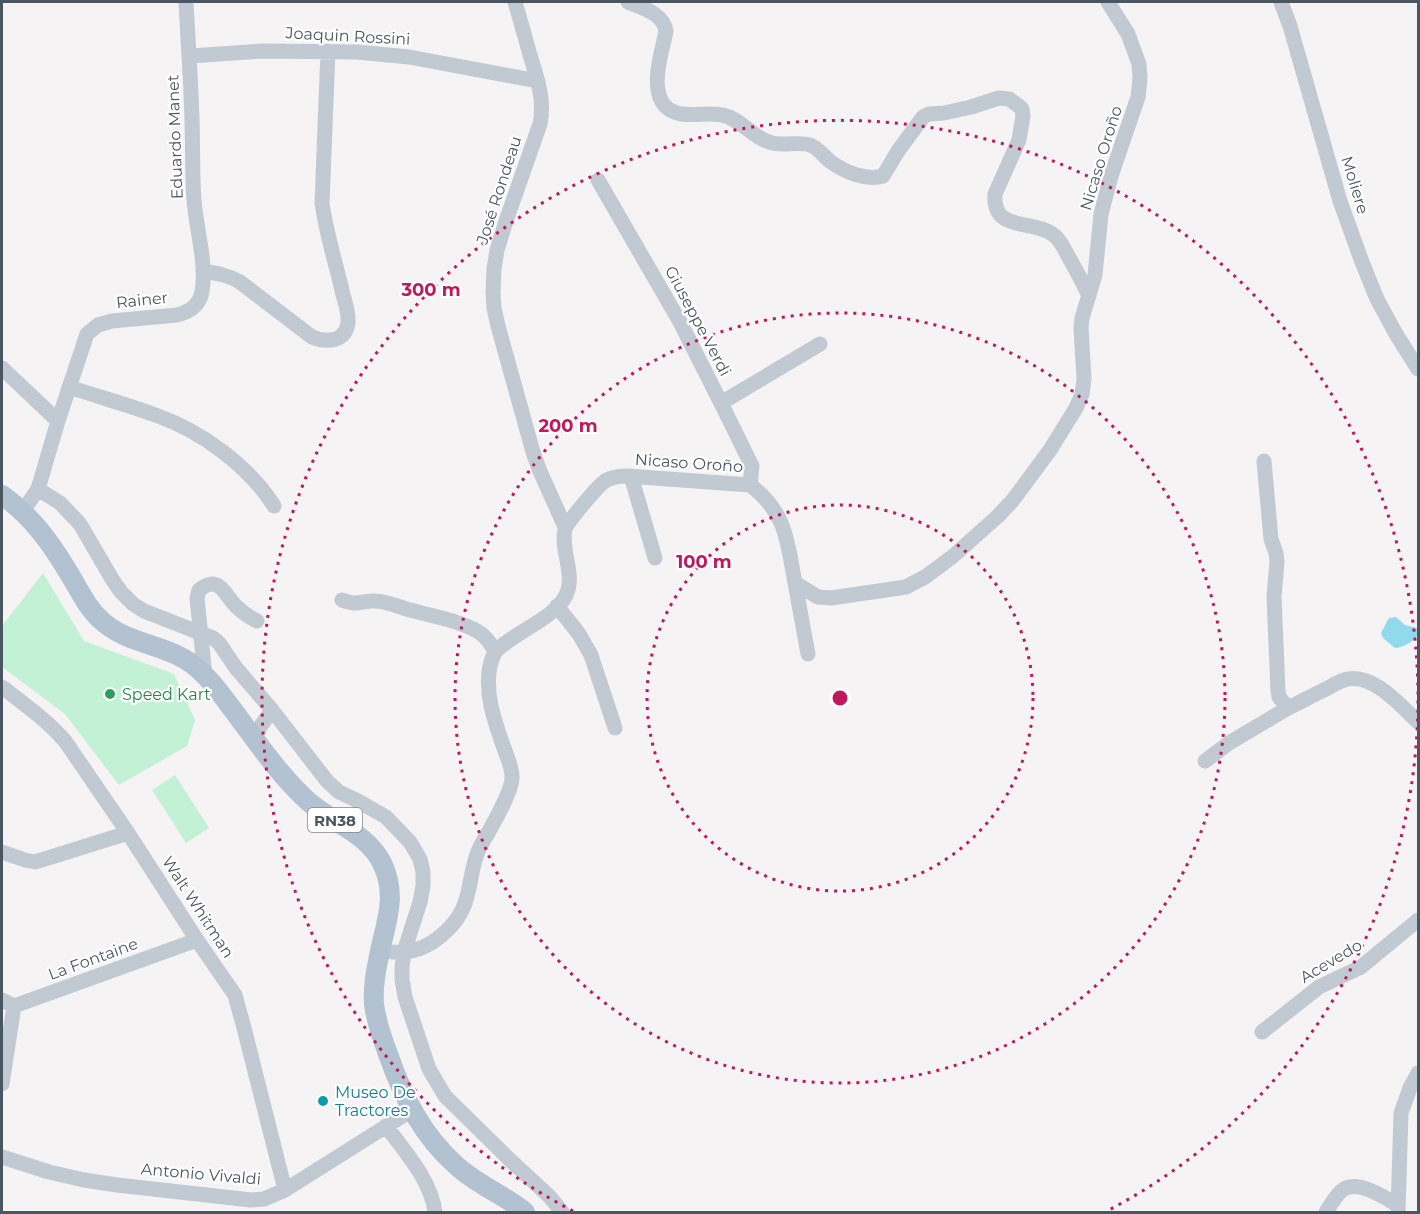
<svg xmlns="http://www.w3.org/2000/svg" width="1420" height="1214" font-family="Montserrat,sans-serif">
<style>
.green{fill:#c3f1d5}
.water{fill:#90daee}
.lines{fill:none;stroke-linecap:round;stroke-linejoin:round}
.minor{stroke:#c1cad2;stroke-width:15}
.major{stroke:#b3c2d1;stroke-width:20}
.ring{fill:none;stroke:#c2185b;stroke-width:3;stroke-dasharray:3 6}
.leisure-dot{fill:#2e9e5b;stroke:#fff;stroke-width:2}
.culture-dot{fill:#0f9aa8;stroke:#fff;stroke-width:2}
.labels{text-anchor:middle;dominant-baseline:central;stroke-width:4.5;stroke-linejoin:round;paint-order:stroke}
.shield{fill:#fff;stroke:#808990;stroke-width:1.5}
.shield-label{font-size:15px;font-weight:bold;fill:#4a5661}
.street-label{font-size:16px;fill:#4a5661;stroke:#fff}
.leisure-label{font-size:16px;fill:#27864d;stroke:#fff;text-anchor:start}
.culture-label{font-size:16px;fill:#0d838f;stroke:#fff;text-anchor:start}
.centre{fill:#c2185b;stroke:#fff;stroke-width:3}
.ring-label{font-size:18px;text-anchor:middle;font-weight:bold;fill:#c2185b;stroke:#fff;stroke-width:4.5;stroke-linejoin:round;paint-order:stroke}
</style>
<rect width="100%" height="100%" fill="#f5f3f3"/>
<path class="green" d="M43 573 84 641 174 674 195 720 187 746 119 785 65 714 2 667V626Z
M175 775 209 828 186 843 152 790Z"/>
<path class="water" d="M1396 617 1405 625 1417 628 1418 635C1412 642 1405 647 1395 648L1383 638 1381 633 1389 618Z"/>
<g class="lines">
<path class="minor" d="M515 2C520 19 525 37 530 55 537 78 545 100 540 124L506 221 497 250 494 269 493 293 494 308 498 326 533 452 539 469 565 527
M628 2C642 8 663 13 666 31 662 52 649 88 665 106 680 121 703 111 722 115 740 118 752 137 769 142 782 147 797 141 810 145 819 148 824 157 831 162 845 172 866 181 883 176L898 151 923 117 929 114 944 113 971 107 999 98 1009 99 1019 106 1022 109 1023 116 1019 140 995 194C992 235 1037 217 1057 238 1061 242 1064 248 1067 254 1075 268 1082 281 1089 296
M1281 2 1290 26 1340 201 1362 262 1377 299 1396 334 1418 369
M190 56 262 51 357 52 409 57 538 81
M598 180 680 322 721 403 752 466 750 485
M203 271C216 273 228 275 240 282L312 337C327 343 346 342 348 322 349 312 344 300 342 290 335 261 326 232 322 203L328 51
M2 368 58 421
M69 387C99 397 129 405 158 416 201 431 250 467 274 506
M721 403 820 344
M1264 461 1271 539 1276 553 1277 562 1274 597 1278 691 1279 697 1288 708C1301 702 1313 695 1326 689 1333 685 1341 680 1348 679 1374 674 1401 706 1418 722
M631 476 655 558
M38 489 60 503 80 524 112 579 121 592 133 604 144 611 213 638 219 643 236 668 272 710 327 781 339 792 358 801 386 817 410 842 420 859 423 872V886L420 902 404 952 402 967V979L405 997 429 1069 445 1096 509 1159 550 1197 562 1212
M23 511 38 489 58 421 87 334 98 325 112 321 177 315C189 312 200 305 202 291 207 264 196 228 194 200 192 174 193 147 192 121 191 81 188 41 186 2
M795 583 808 654
M342 600C357 606 360 601 374 601 386 601 399 607 410 610 432 616 457 620 477 631 486 636 490 643 495 651
M557 606 579 634 591 655 615 728
M205 677 197 598 199 590C204 586 211 582 217 585 225 589 230 601 237 607 243 613 249 617 257 621
M2 687C24 704 47 720 65 741L128 833 197 940 235 995 244 1028 285 1190
M253 737 272 710
M1205 761 1229 743 1288 708
M2 852 25 860 35 862 128 833
M380 951C387 951 395 953 403 952 430 951 459 925 466 900 472 881 471 865 480 847 488 833 513 791 512 777 512 768 508 759 505 751 496 725 484 695 490 666 491 661 494 653 497 650 514 633 554 618 565 597 577 576 560 551 565 530 566 523 598 486 605 481 612 477 619 476 627 476L750 485C787 513 787 541 795 583L818 597 831 598 906 587 925 577 952 557 998 516 1013 500 1050 450 1076 408 1082 394 1084 379 1081 328 1082 318 1095 275 1101 214 1111 176 1138 97 1140 78 1139 64 1128 34 1108 2
M2 1000 14 1006 197 940
M1262 1032 1319 987 1361 967 1418 920
M2 1084 14 1006
M386 1126C405 1152 431 1180 435 1212
M2 1157 49 1172 84 1180 117 1185 251 1200 264 1199 285 1190 412 1110
M1326 1212C1331 1205 1336 1194 1344 1189 1359 1180 1385 1198 1398 1205
M1398 1212 1401 1113 1410 1088 1418 1073"/>
<path class="major" d="M2 495C30 515 49 540 67 570 78 587 86 607 102 621 127 644 165 644 192 664 208 676 221 694 233 710 257 742 280 776 309 802 333 823 367 833 382 863 399 898 384 926 378 961 375 975 373 990 374 1004 376 1021 382 1038 388 1054 403 1097 423 1137 458 1167 478 1185 504 1195 525 1212"/>
</g>
<g class="ring">
<circle cx="840" cy="698" r="193"/>
<circle cx="840" cy="698" r="385"/>
<path d="M573 1211A578 578 0 1 1 1107 1211"/>
</g>
<circle class="leisure-dot" cx="110" cy="694" r="6"/>
<circle class="culture-dot" cx="323" cy="1101" r="6"/>
<g class="labels">
<rect class="shield" x="308" y="808" width="54" height="24" rx="4.5"/>
<g class="shield-label">
<text x="335" y="820">RN38</text>
</g>
<g class="street-label">
<text transform="translate(348 36) rotate(3)">Joaquin Rossini</text>
<text transform="translate(175 137) rotate(-92)">Eduardo Manet</text>
<text transform="translate(1101 158) rotate(-73)">Nicaso Oroño</text>
<text transform="translate(1355 185) rotate(73)">Moliere</text>
<text transform="translate(499 190) rotate(-72)">José Rondeau</text>
<text transform="translate(142 300) rotate(-6)">Rainer</text>
<text transform="translate(698 321) rotate(62)">Giuseppe Verdi</text>
<text transform="translate(689 463) rotate(4)">Nicaso Oroño</text>
<text transform="translate(198 907) rotate(57)">Walt Whitman</text>
<text transform="translate(93 959) rotate(-20)">La Fontaine</text>
<text transform="translate(1331 961) rotate(-31)">Acevedo</text>
<text transform="translate(201 1174) rotate(5)">Antonio Vivaldi</text>
</g>
<g class="leisure-label">
<text x="122" y="694">Speed Kart</text>
</g>
<g class="culture-label">
<text x="335" y="1092">Museo De<tspan x="335" dy="18">Tractores</tspan></text>
</g>
</g>
<circle cx="840" cy="698" r="9" class="centre"/>
<g class="ring-label">
<text x="431" y="296">300 m</text>
<text x="568" y="432">200 m</text>
<text x="704" y="568">100 m</text>
</g>
<rect width="1420" height="1214" fill="none" stroke="#4a5661" stroke-width="6"/>
</svg>
